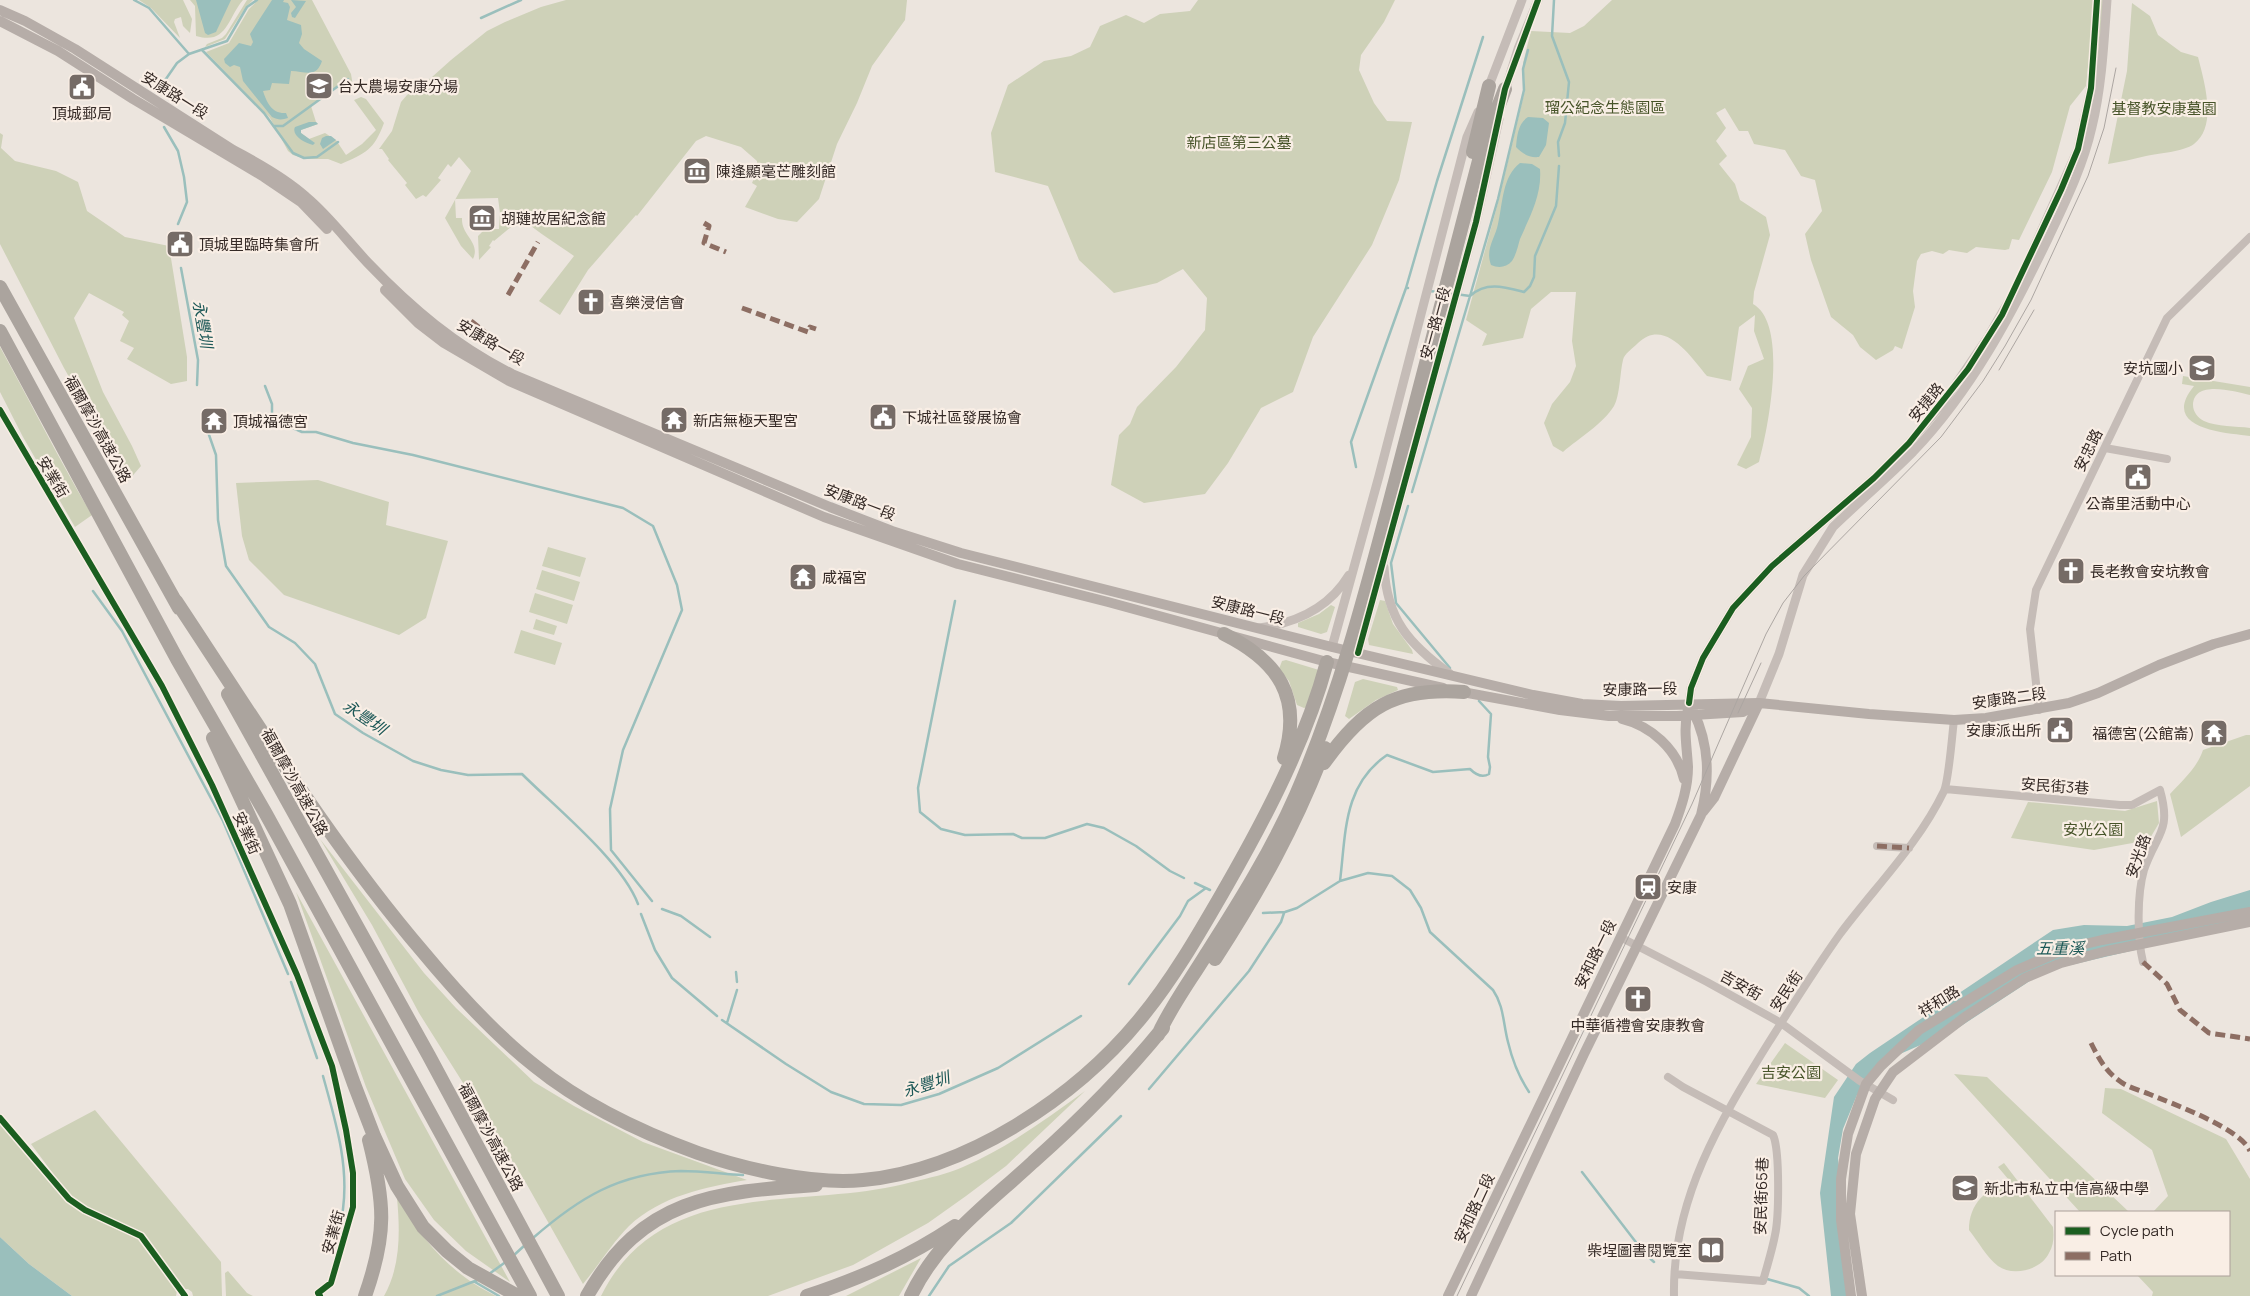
<svg xmlns="http://www.w3.org/2000/svg" width="2250" height="1296" font-family="Manrope,'Noto Sans TC',sans-serif">
<style>
.green{fill:#ced1b8}
.water{fill:#9abfbc}
.lines{fill:none;stroke-linecap:round;stroke-linejoin:round}
.stream{stroke:#9abfbc;stroke-width:2.5}
.tertiary-tunnel{stroke:#c7c0b9;stroke-width:9;stroke-dasharray:9 4.5;stroke-linecap:butt}
.minor{stroke:#c5bcb7;stroke-width:8}
.tertiary{stroke:#c5bcb7;stroke-width:9}
.secondary{stroke:#b6ada8;stroke-width:10}
.motorway{stroke:#aba49e;stroke-width:14}
.tram{stroke:#aca6a2;stroke-width:1}
.quiet{stroke:#8d6e63;stroke-width:5;stroke-dasharray:10 5;stroke-linecap:butt}
.cycleway-casing{stroke:#f9eee5;stroke-width:9}
.cycleway{stroke:#1b5e20;stroke-width:6}
.labels{text-anchor:middle;dominant-baseline:central;stroke-width:4.5;stroke-linejoin:round;paint-order:stroke}
.poi-label{font-size:15px;fill:#352a26;stroke:#f9eee5;text-anchor:start}
.street-label{font-size:15px;fill:#352a26;stroke:#f9eee5}
.park-label{font-size:15px;fill:#475429;stroke:#f9eee5}
.water-label{font-size:16px;font-style:italic;fill:#1b5756;stroke:#f9eee5}
</style>
<rect width="100%" height="100%" fill="#ece5de"/>
<path class="green" d="M139 0H183L192 19 190 33 183 26 181 17 175 19 174 22 180 38 151 8Z
M190 0H243C227 19 227 45 196 36L195 6Z
M247 0H253L246 7 225 39 205 47 207 44 222 38 226 34Z
M258 0H312L351 74 353 86 350 94 342 84 311 106 316 122 318 124 301 130V133L309 139 325 133 336 140 346 155 362 144 376 130 354 100 361 97 366 99 384 123C374 150 366 153 341 164L328 159H306L293 155 288 151 270 118 206 52 229 43 249 9Z
M566 0H907L905 20 872 66 857 103 837 144 819 199 797 222 778 219 745 207 757 186 752 183 757 172V161L741 147 706 136 696 141 637 216 636 215 588 270 560 315 539 301 574 256C556 243 538 233 522 218L494 241 493 240 489 246 491 247 479 260 478 236 485 229H499L500 213 498 198 455 199 456 218H462C461 236 481 242 473 259L461 246 445 218 471 171 459 157 451 167 448 164 438 178 441 180 426 197 423 195 416 199 405 185 407 183 388 160 389 159 382 149H379L392 131 401 102 407 95 432 77 451 60 487 31 505 22 541 7Z
M1198 0H1395L1384 22 1361 55 1359 70 1374 103 1387 121 1412 122 1399 180 1372 245 1313 337 1293 392 1261 408 1228 463 1205 494 1144 503 1111 485 1119 435 1130 424 1137 407 1176 367 1205 330 1207 298 1183 269 1157 283 1114 293 1079 260 1048 186 995 172 991 133 1008 85 1044 61 1071 56 1090 47 1100 26 1126 15 1144 23 1160 14 1190 11Z
M1612 0H2103L2100 59 2089 58 2086 86 2070 106 2052 172 2019 240 2012 239 2009 249 2005 250 1976 247 1967 253 1949 250 1943 254 1932 251 1921 254 1917 261 1913 291 1915 307 1902 349 1895 346 1893 350 1876 360 1860 347 1853 335 1831 317 1811 260 1805 234 1822 211 1815 180 1801 176 1785 150 1754 144 1748 131H1739L1725 108 1716 113 1726 128 1716 141 1727 156 1719 164 1735 184 1740 200 1766 217 1770 235 1754 292 1753 304C1789 324 1768 429 1759 462L1746 469 1737 465 1751 437 1752 408 1739 389 1748 366 1764 359 1754 331 1755 315 1739 327 1731 381 1707 376C1691 357 1665 317 1638 343 1633 348 1624 354 1623 360 1620 372 1620 396 1614 406 1603 424 1579 438 1563 452L1553 446 1544 423 1552 404 1570 382 1576 366 1572 341 1576 292H1551L1531 309 1523 338 1482 346 1487 334 1466 320 1499 199 1525 90 1523 63 1531 31 1570 33 1584 26Z
M2132 3 2150 16 2158 35 2181 52 2198 57C2204 81 2218 126 2194 144 2183 152 2159 153 2146 156 2133 159 2121 162 2108 164L2127 71Z
M0 133 3 135 1 148 15 161 56 171 78 182 87 211 125 237 169 246 187 357V381L171 384 127 359 134 348 120 341 129 321 122 315 124 312 89 293 74 318 103 392 132 446 141 466 128 481 64 368 0 244Z
M0 347C31 403 59 460 92 515L75 527 23 437 0 392Z
M2183 376 2250 387V395C2235 392 2194 379 2193 405 2193 412 2198 418 2204 421 2217 427 2236 426 2250 428V436C2225 433 2159 429 2194 386L2182 384Z
M318 480 389 502 386 525 448 541 426 618 399 635 284 595 249 560 242 536 236 483Z
M548 547 586 558 580 577 542 566Z
M542 570 580 582 574 601 536 589Z
M535 593 573 605 567 624 529 612Z
M1380 600 1385 601 1393 624 1412 650 1413 654 1369 645 1368 639Z
M1331 605 1335 607 1327 632 1321 634 1298 627V623L1319 614Z
M536 619 557 626 554 635 533 629Z
M521 630 562 643 555 665 514 653Z
M1286 660 1319 670 1307 707 1304 708 1297 705 1289 681 1279 669 1282 661Z
M1363 679 1397 687 1398 690 1376 700 1349 719 1345 716 1355 682Z
M2246 735H2250V786L2181 837 2170 794C2182 781 2197 768 2203 750Z
M2157 801 2159 823 2149 840 2094 850 2011 838 2028 802 2125 811Z
M320 839 424 973 456 1008 534 1082 574 1106 643 1142 747 1180C705 1187 661 1196 629 1226 612 1243 599 1265 583 1284L526 1183 419 1013 372 925Z
M296 892 510 1282 466 1251 434 1220 405 1179 366 1087Z
M1785 1043 1838 1080 1825 1098 1756 1084Z
M1954 1074 1987 1077 2129 1212H2080Z
M2105 1088 2121 1089 2226 1139 2250 1179V1296H2152L2153 1292 2137 1275H2229V1212H2153L2168 1196 2152 1150 2102 1113Z
M1085 1091 1006 1166 966 1196 928 1223 853 1265 768 1296H601C662 1173 804 1212 912 1182 929 1178 947 1174 963 1167 1007 1148 1046 1119 1085 1091Z
M95 1110 221 1262 222 1296H193L192 1292 188 1289H182L145 1237 138 1231 87 1208 72 1199 31 1144Z
M0 1123 23 1146 69 1204 83 1213 138 1237 177 1291 176 1296H72L29 1264 0 1237Z
M2004 1163 2053 1227C2054 1236 2054 1245 2049 1253 2041 1270 2013 1277 1998 1266 1987 1258 1978 1241 1969 1230 1969 1203 1988 1184 2014 1186L1998 1167Z
M397 1198C424 1241 449 1273 496 1296H384C401 1266 400 1230 397 1198Z
M921 1258 899 1296H846Z
M228 1271 247 1293 253 1296H226L225 1273Z"/>
<path class="water" d="M196 0H231L216 32 208 35 205 33Z
M272 0H284L283 2 288 3 290 7 287 20 301 25 302 34 299 43 304 49 322 61C316 79 305 71 291 71L289 84 272 83 270 90 263 91C267 103 272 114 286 113L288 118C282 120 278 120 272 117L243 81 240 67 234 65 230 67 225 63 224 59 239 43 251 46 253 42 250 34Z
M291 0 306 1 295 18 292 17 291 13 296 7Z
M1528 117 1543 118 1549 123 1546 145 1539 157C1529 158 1523 154 1516 147 1517 136 1518 123 1528 117Z
M309 122H316L318 124 301 130V133L315 143 313 145C304 143 291 135 295 127Z
M326 136H331L336 140 323 149 320 144 322 138Z
M1520 163 1532 164 1540 169C1542 195 1530 216 1520 239 1518 246 1516 255 1512 261 1506 268 1498 268 1491 265 1485 249 1495 239 1498 224 1503 203 1502 177 1520 163Z
M2250 890V923L2045 971 1955 1030 1900 1054 1857 1095 1843 1129 1838 1158 1855 1296H1831L1820 1193 1834 1097 1856 1064 1870 1053 2053 930 2084 925 2127 926 2172 917 2211 902Z
M0 1237 29 1264 72 1296H0Z"/>
<g class="lines">
<path class="stream" d="M134 0 149 8 189 54
M1554 0 1552 36 1569 82 1565 123 1558 142 1559 156
M481 18 521 0
M202 50 264 113 293 153 304 158 317 157 338 142
M159 89 177 63 189 54 227 41 247 7 257 0
M274 126H283L348 79
M164 127 178 151 184 177 187 202 178 224
M181 268 198 360 197 385
M1406 288 1437 181 1483 37
M1428 291 1440 292
M1448 293 1470 296 1498 199 1524 90 1523 69 1528 50
M265 386 272 404V419L302 432H316L353 443 413 455 623 508 653 526 677 585 682 610 623 750 610 809 611 850 652 901
M208 432 216 455 218 520 226 566 269 627 295 643 315 664 335 714 363 733 413 761 441 770 468 775 522 774C556 808 621 860 638 904
M1356 467 1351 442 1406 288H1408
M1412 492 1470 296C1486 281 1505 287 1524 292L1530 286 1534 277 1535 256 1556 206 1559 166
M1408 506 1391 563 1396 603 1450 668
M93 591 122 631 223 821 288 974
M955 601 918 788 920 812 941 829 965 835 1013 834 1022 838H1045L1087 824 1104 828 1136 846 1170 871 1184 878
M1340 881C1346 833 1343 785 1387 755L1433 772 1470 769C1475 774 1482 778 1489 774L1490 767 1488 757 1491 714 1479 701
M1195 883 1210 890
M662 909 681 916 710 937
M1263 913 1285 912 1297 908 1340 881 1368 873 1392 876 1410 890 1421 908 1430 932 1493 990C1504 1006 1503 1023 1508 1042 1512 1059 1519 1077 1529 1092
M641 914 655 950 672 978 717 1016
M736 972 737 982
M291 982 317 1058
M1129 984 1180 916 1188 901 1206 888
M722 1020 786 1064 831 1092 864 1104 901 1105 939 1094 998 1068 1081 1016
M727 1023 737 990
M323 1076C335 1120 349 1163 343 1209 341 1224 336 1240 333 1254
M1149 1089 1249 971 1281 922 1284 913
M1582 1172 1645 1254 1654 1262
M533 1238C579 1198 619 1173 681 1171 702 1171 723 1174 743 1175
M513 1256 525 1245
M489 1274 507 1261
M1767 1279 1799 1288 1809 1296
M475 1282 499 1296
M437 1296 480 1279
M929 1296 949 1266 1011 1223 1121 1116"/>
<path class="tertiary-tunnel" d="M2094 59 2097 0"/>
<path class="minor" d="M0 410 162 686 212 785 297 975 332 1066 346 1130 353 1173V1207L331 1283 318 1293 320 1296
M2105 448 2167 459
M2039 710 2030 629 2036 590 2167 318 2250 237
M1945 789 2120 805H2132L2160 790C2172 832 2156 834 2144 870 2137 894 2137 938 2143 962
M1877 846 1909 848
M1620 937 1707 982 1781 1023 1860 1081 1893 1100
M1668 1077 1683 1087 1773 1135C1780 1150 1779 1217 1775 1235 1772 1251 1767 1266 1763 1281L1675 1274
M1674 1296C1672 1199 1720 1121 1769 1042 1792 1006 1815 969 1840 934 1875 887 1918 845 1944 791 1949 779 1952 735 1954 720"/>
<path class="tertiary" d="M1487 91 1522 0
M1504 94 1518 49 1538 0
M1384 567C1387 620 1409 644 1450 674
M1259 628C1297 623 1329 608 1349 575
M1332 647 1379 476 1467 137 1478 112
M1358 653 1476 222 1499 119
M1689 703 1691 688 1703 658 1733 608 1772 566 1874 478 1909 443 1943 403 1988 337 2014 292 2078 149 2091 88 2094 59
M1759 703 1779 654 1803 575 1833 527C1859 502 1887 478 1913 452 1972 390 2011 316 2048 239 2065 203 2083 167 2092 127 2102 86 2104 42 2107 0"/>
<path class="secondary" d="M0 10 25 21 75 49 233 150C258 163 285 178 306 197 329 216 348 242 368 263 411 308 456 346 512 374L830 507 892 531 961 553 1332 647 1533 695 1582 704 1621 706 1759 703 1869 714 1954 720 1986 718 2069 703 2098 693 2159 665 2214 644 2250 634
M0 21 58 51 133 99 264 177 301 202 327 229
M385 290 418 323 444 343 509 381 824 517 958 564 1108 602 1327 662 1443 688
M1457 691 1560 710 1609 716H1677L1743 712 1758 703
M1622 719C1651 726 1677 749 1684 779
M1703 812 1714 798 1759 703
M1448 1296 1675 824C1682 805 1688 787 1688 767 1687 747 1683 729 1688 709
M1471 1296 1584 1054 1701 815C1710 779 1710 745 1693 711
M1851 1296 1841 1220V1179L1848 1134 1866 1084 1881 1066 1919 1030 1952 1010 2017 970 2068 948 2102 940 2250 912
M1862 1296 1850 1214 1856 1154 1875 1099 1893 1072 1965 1017 2025 978 2061 963 2107 951 2250 922"/>
<path class="motorway" d="M1473 152 1489 86
M0 287 179 608
M0 331 177 659 266 814 530 1296
M176 601C255 720 330 843 423 952 457 993 493 1033 535 1066 583 1105 640 1132 698 1153 744 1169 814 1185 863 1180 967 1170 1075 1098 1140 1019 1174 978 1201 930 1227 885 1267 815 1306 740 1327 662
M1224 634C1278 661 1303 697 1284 758
M228 694 429 1056 558 1296
M213 738 290 904 354 1084 374 1136 397 1186 423 1227 447 1251 468 1268 518 1296
M1324 763C1364 707 1395 687 1464 692
M1215 959C1260 889 1295 827 1325 748
M1158 1035C1171 1006 1190 981 1207 953 1239 903 1272 850 1296 795 1340 694 1367 588 1395 482 1424 371 1453 260 1482 149L1505 89
M365 1296C387 1234 385 1203 369 1140
M587 1296C642 1198 714 1192 816 1185
M807 1296C861 1278 907 1258 955 1226
M911 1296C937 1240 989 1203 1033 1162 1079 1121 1124 1076 1163 1028"/>
<path class="tram" d="M1999 370 2034 310
M1738 713 1761 663
M1457 1296 1692 804 1766 634 1783 603 1804 576 1941 437 1983 381 2005 346 2031 300 2088 176 2104 128 2116 68"/>
<path class="quiet" d="M704 223 709 226 704 243 726 252
M508 295 538 242
M742 308 808 332 810 327 816 329
M471 321 496 341
M1877 846 1909 848
M2143 962 2167 984 2180 1010 2209 1033 2250 1039
M2091 1043C2099 1059 2106 1072 2121 1082 2129 1088 2140 1090 2149 1094 2173 1104 2240 1128 2250 1151"/>
<defs>
<path id="cycleway" d="M0 410 162 686 212 785 297 975 332 1066 346 1130 353 1173V1207L331 1283 318 1293 320 1296
M1358 653 1476 222 1505 89 1538 0
M1689 703 1691 688 1703 658 1733 608 1772 566 1874 478 1909 443 1968 369 2002 315 2061 190 2078 149 2091 88 2097 0
M0 1118 69 1199 85 1210 141 1236 185 1296"/>
</defs>
<use href="#cycleway" class="cycleway-casing"/>
<use href="#cycleway" class="cycleway"/>
</g>
<defs>
<symbol id="university-square" viewBox="-11 -11 22 22"><rect x="-9" y="-9" width="18" height="18" rx="4" fill="#756b66" stroke="#f9eee5"/><path d="M0-5L7-2L0 1L-7-2ZM-4 1L0 2.5L4 1V4Q0 6-4 4Z" fill="#fff"/></symbol>
<symbol id="civic-square" viewBox="-11 -11 22 22"><rect x="-9" y="-9" width="18" height="18" rx="4" fill="#756b66" stroke="#f9eee5"/><path d="M-.6-6.5H3V-4.5H.6V-3L4-1V1h2V6H-6V1h2V-1L-.6-3ZM-1.2 2.5V6h2.4V2.5Z" fill="#fff"/></symbol>
<symbol id="museum-square" viewBox="-11 -11 22 22"><rect x="-9" y="-9" width="18" height="18" rx="4" fill="#756b66" stroke="#f9eee5"/><path d="M0-6L6-3V-2H-6V-3ZM-5-1h2V3h-2ZM-1-1h2V3h-2ZM3-1h2V3H3ZM-6 4H6V6H-6Z" fill="#fff"/></symbol>
<symbol id="church-square" viewBox="-11 -11 22 22"><rect x="-9" y="-9" width="18" height="18" rx="4" fill="#756b66" stroke="#f9eee5"/><path d="M-1.2-6h2.4v3.5h3.3v2.4h-3.3V6h-2.4V-.1h-3.3v-2.4h3.3Z" fill="#fff"/></symbol>
<symbol id="school-square" viewBox="-11 -11 22 22"><rect x="-9" y="-9" width="18" height="18" rx="4" fill="#756b66" stroke="#f9eee5"/><path d="M0-5L7-2L0 1L-7-2ZM-4 1L0 2.5L4 1V4Q0 6-4 4Z" fill="#fff"/></symbol>
<symbol id="temple-square" viewBox="-11 -11 22 22"><rect x="-9" y="-9" width="18" height="18" rx="4" fill="#756b66" stroke="#f9eee5"/><path d="M0-6L5-2H3V0L6.5 2.5H4V6H1.5V3h-3V6H-4V2.5H-6.5L-3 0V-2H-5Z" fill="#fff"/></symbol>
<symbol id="station-square" viewBox="-11 -11 22 22"><rect x="-9" y="-9" width="18" height="18" rx="4" fill="#756b66" stroke="#f9eee5"/><path d="M-3-6H3Q5-6 5-4V2Q5 4 3 4L4.5 6H3L1.5 4h-3L-3 6H-4.5L-3 4Q-5 4-5 2V-4Q-5-6-3-6ZM-3.5-4v3h7v-3ZM-3.5 1v1.5H-2V1ZM2 1v1.5H3.5V1Z" fill="#fff"/></symbol>
<symbol id="library-square" viewBox="-11 -11 22 22"><rect x="-9" y="-9" width="18" height="18" rx="4" fill="#756b66" stroke="#f9eee5"/><path d="M-6-4Q-3-5.5-.7-3.5V5Q-3 3-6 4ZM6-4Q3-5.5 .7-3.5V5Q3 3 6 4Z" fill="#fff"/></symbol>
</defs>
<g fill-rule="evenodd">
<use href="#university-square" x="303" y="70" width="32" height="32"/>
<use href="#civic-square" x="66" y="71" width="32" height="32"/>
<use href="#museum-square" x="681" y="155" width="32" height="32"/>
<use href="#museum-square" x="466" y="202" width="32" height="32"/>
<use href="#civic-square" x="164" y="228" width="32" height="32"/>
<use href="#church-square" x="575" y="286" width="32" height="32"/>
<use href="#school-square" x="2186" y="352" width="32" height="32"/>
<use href="#civic-square" x="867" y="401" width="32" height="32"/>
<use href="#temple-square" x="658" y="404" width="32" height="32"/>
<use href="#temple-square" x="198" y="405" width="32" height="32"/>
<use href="#civic-square" x="2122" y="461" width="32" height="32"/>
<use href="#church-square" x="2055" y="555" width="32" height="32"/>
<use href="#temple-square" x="787" y="561" width="32" height="32"/>
<use href="#civic-square" x="2044" y="714" width="32" height="32"/>
<use href="#temple-square" x="2198" y="717" width="32" height="32"/>
<use href="#station-square" x="1632" y="871" width="32" height="32"/>
<use href="#church-square" x="1622" y="983" width="32" height="32"/>
<use href="#school-square" x="1949" y="1172" width="32" height="32"/>
<use href="#library-square" x="1695" y="1234" width="32" height="32"/>
</g>
<g class="labels">
<g class="poi-label">
<text x="338" y="86">台大農場安康分場</text>
<text x="82" y="113" text-anchor="middle">頂城郵局</text>
<text x="716" y="171">陳逢顯毫芒雕刻館</text>
<text x="501" y="218">胡璉故居紀念館</text>
<text x="199" y="244">頂城里臨時集會所</text>
<text x="610" y="302">喜樂浸信會</text>
<text x="2183" y="368" text-anchor="end">安坑國小</text>
<text x="902" y="417">下城社區發展協會</text>
<text x="693" y="420">新店無極天聖宮</text>
<text x="233" y="421">頂城福德宮</text>
<text x="2138" y="503" text-anchor="middle">公崙里活動中心</text>
<text x="2090" y="571">長老教會安坑教會</text>
<text x="822" y="577">咸福宮</text>
<text x="2041" y="730" text-anchor="end">安康派出所</text>
<text x="2195" y="733" text-anchor="end">福德宮(公館崙)</text>
<text x="1667" y="887">安康</text>
<text x="1638" y="1025" text-anchor="middle">中華循禮會安康教會</text>
<text x="1984" y="1188">新北市私立中信高級中學</text>
<text x="1692" y="1250" text-anchor="end">柴埕圖書閱覽室</text>
</g>
<g class="street-label">
<text transform="translate(175 95) rotate(32)">安康路一段</text>
<text transform="translate(1435 323) rotate(-75)">安一路一段</text>
<text transform="translate(491 342) rotate(30)">安康路一段</text>
<text transform="translate(1926 402) rotate(-51)">安捷路</text>
<text transform="translate(98 429) rotate(61)">福爾摩沙高速公路</text>
<text transform="translate(2088 450) rotate(-64)">安忠路</text>
<text transform="translate(53 477) rotate(59)">安業街</text>
<text transform="translate(860 502) rotate(21)">安康路一段</text>
<text transform="translate(1248 610) rotate(14)">安康路一段</text>
<text transform="translate(1640 689) rotate(-1)">安康路一段</text>
<text transform="translate(2009 698) rotate(-8)">安康路二段</text>
<text transform="translate(295 782) rotate(61)">福爾摩沙高速公路</text>
<text transform="translate(2055 786) rotate(4)">安民街3巷</text>
<text transform="translate(247 833) rotate(66)">安業街</text>
<text transform="translate(2138 856) rotate(-70)">安光路</text>
<text transform="translate(1595 954) rotate(-64)">安和路一段</text>
<text transform="translate(1741 985) rotate(29)">吉安街</text>
<text transform="translate(1786 991) rotate(-56)">安民街</text>
<text transform="translate(1939 1001) rotate(-32)">祥和路</text>
<text transform="translate(491 1137) rotate(62)">福爾摩沙高速公路</text>
<text transform="translate(1761 1196) rotate(-88)">安民街65巷</text>
<text transform="translate(1474 1208) rotate(-65)">安和路二段</text>
<text transform="translate(333 1232) rotate(-74)">安業街</text>
</g>
<g class="park-label">
<text x="1605" y="107">瑠公紀念生態園區</text>
<text x="2164" y="108">基督教安康墓園</text>
<text x="1239" y="142">新店區第三公墓</text>
<text x="2093" y="829">安光公園</text>
<text x="1791" y="1072">吉安公園</text>
</g>
<g class="water-label">
<text transform="translate(203 324) rotate(80)">永豐圳</text>
<text transform="translate(365 717) rotate(34)">永豐圳</text>
<text x="2060" y="948">五重溪</text>
<text transform="translate(926 1084) rotate(-18)">永豐圳</text>
</g>
</g>
<rect x="2055" y="1211" width="175" height="65" fill="#f9eee5" stroke="#aba099"/>
<rect x="2065" y="1227" width="25" height="8" fill="#1b5e20" stroke="#aba099"/>
<text x="2100" y="1236" font-size="15" fill="#352a26">Cycle path</text>
<rect x="2065" y="1252" width="25" height="8" fill="#8d6e63" stroke="#aba099"/>
<text x="2100" y="1261" font-size="15" fill="#352a26">Path</text>
</svg>
